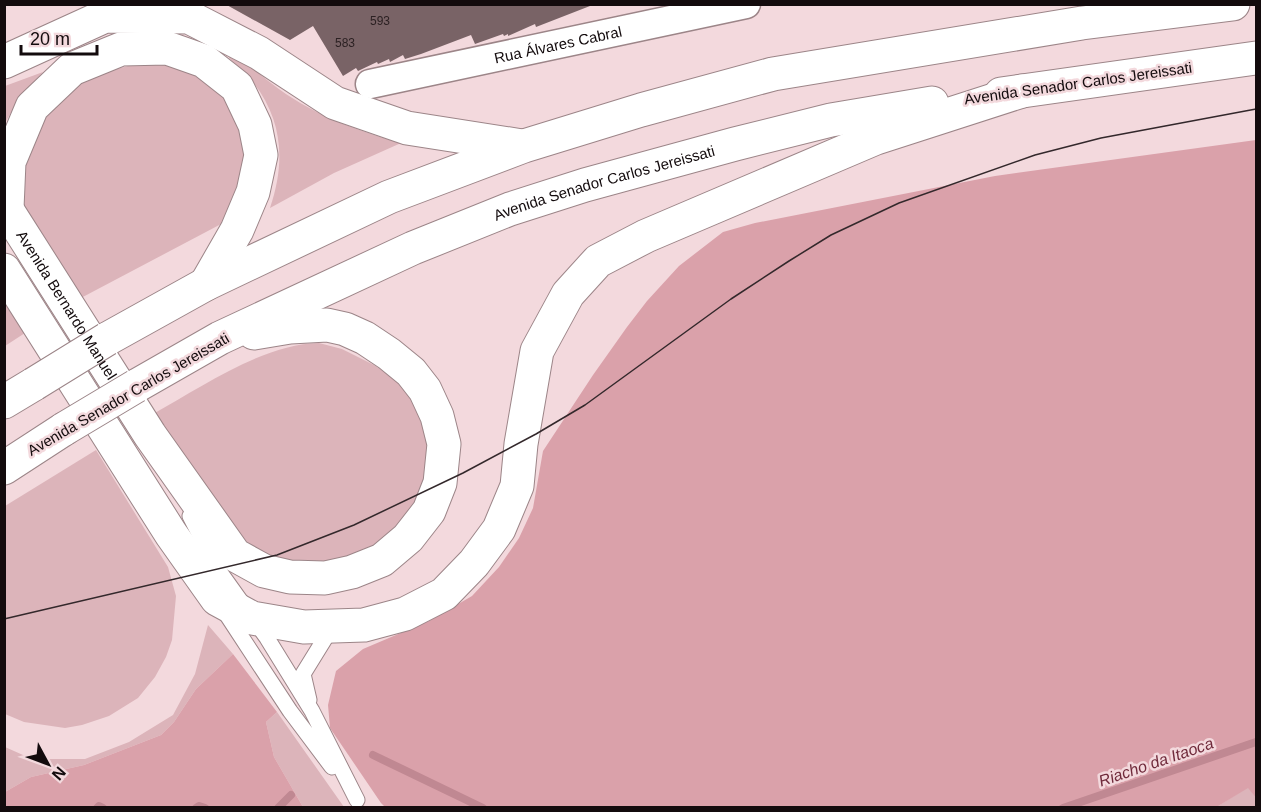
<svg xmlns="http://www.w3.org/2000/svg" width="1261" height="812" font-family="Arial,sans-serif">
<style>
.green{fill:#dcb4ba}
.forest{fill:#daa1aa}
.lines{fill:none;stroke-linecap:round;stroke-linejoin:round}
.stream{stroke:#c08892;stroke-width:8}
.building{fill:#796366}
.service-casing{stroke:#9c8588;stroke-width:17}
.minor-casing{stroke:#9c8588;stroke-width:31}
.primary-casing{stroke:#9c8588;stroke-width:35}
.service{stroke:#fff;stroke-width:15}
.minor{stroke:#fff;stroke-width:28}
.primary{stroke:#fff;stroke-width:33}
.tram{stroke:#33282b;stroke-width:1.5}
.primary-bridge-casing{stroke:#9c8588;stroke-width:35;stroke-linecap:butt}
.primary-bridge{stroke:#fff;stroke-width:33}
.labels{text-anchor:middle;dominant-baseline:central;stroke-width:5;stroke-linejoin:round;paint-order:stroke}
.number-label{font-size:12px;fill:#2c2123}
.street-label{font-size:15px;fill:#130b0d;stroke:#f3d9dd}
.water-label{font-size:16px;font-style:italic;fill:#702a3b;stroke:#f3d9dd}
</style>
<rect width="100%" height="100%" fill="#f3d9dd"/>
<path class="green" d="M229 54 239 56C249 65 260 75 271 83 309 113 354 130 401 143L334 173 270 208C287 158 282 114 246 74 241 68 235 64 229 58Z
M135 64 168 65 199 76 219 90 237 113 248 164 223 223 79 299 24 205 23 169 40 124 52 107 78 85 91 79 110 71Z
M43 72 17 102 5 123V86Z
M4 300 25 333 5 346H4Z
M319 343 342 349 374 365 399 382 412 399 422 418 427 435V460L423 485 411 514 359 561 294 568 243 546 153 414C202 387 263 344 319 343Z
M96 450 168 567 176 596 172 640 166 657 155 677 138 698 109 716 82 725 65 728 24 722 5 714V506Z
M208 625 233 654 196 689 174 722 161 735 84 765 31 777 5 792V747L32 759H85L129 742 173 715 195 674Z
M277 712 344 807H303L274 757 266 722Z
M1248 787 1256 798V807L1215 808Z"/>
<path class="forest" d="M1256 140V798L1248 788 1215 808 385 807 381 803 330 728 328 705 336 671 363 649 429 621 472 596 499 567 519 538 533 508 543 451 593 375 627 327 647 301 679 266 723 232 755 223 995 176Z
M233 654 277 712 266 722 274 757 303 807H5V792L31 777 84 765 161 735 174 722 196 689Z"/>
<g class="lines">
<path class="stream" d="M373 755 483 808
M97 808 99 806 103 808
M196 808 199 806 205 808
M278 808 291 795
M1063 808 1256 742"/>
</g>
<path class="building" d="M225 4H590V6L536 27 535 24 508 36V34L504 36 503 34 475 44 471 35 421 54 405 59 403 55 390 62 389 59 378 64 377 62 358 71 356 68 343 76 313 26 290 40Z"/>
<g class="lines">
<defs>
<path id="service" d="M190 516 217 568 267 638 312 711 357 800
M225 612 290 711 332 767
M309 700 303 674 332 627"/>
<g id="minor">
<path id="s1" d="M370 84 746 4"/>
</g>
<g id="primary">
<path d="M4 62 105 16 189 17 259 53 335 103 407 128 522 146"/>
<path d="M1001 94 1256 58"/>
<path id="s2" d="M4 205 150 435 235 555 264 571 290 577 325 578 352 572 382 560 408 538 429 511 440 483 444 444 437 416 425 390 411 372 389 354 365 338 345 329 327 325 290 327 254 333"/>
<path d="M7 208 9 162 32 107 72 69 121 49 167 48 204 61 237 87 255 125 261 155 253 192 237 230 206 284"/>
<path d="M4 270 171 534 217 599 252 618 304 627 364 625 405 614 444 594 474 563 499 529 517 486 521 444 537 351 568 294 598 261 646 236 876 138 1022 91"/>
<path d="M107 339 206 284 389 197 524 146 641 110 773 74 1082 23 1233 4"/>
<path id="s3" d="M136 386 220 338 413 248 510 209 585 185 735 144 831 120 932 103"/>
<path d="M4 402 34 384"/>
<path d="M4 468 64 429"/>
</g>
</defs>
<use href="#service" class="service-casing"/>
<use href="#minor" class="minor-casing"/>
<use href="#primary" class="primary-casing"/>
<use href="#service" class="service"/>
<use href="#minor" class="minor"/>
<use href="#primary" class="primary"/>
<path class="tram" d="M4 619 277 555 354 525 463 473 536 434 585 405 731 299 789 261 831 235 899 203 1035 155 1101 138 1256 109"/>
<defs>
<path id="primary-bridge" d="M34 384 107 339
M64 429 136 386"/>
</defs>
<use href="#primary-bridge" class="primary-bridge-casing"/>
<use href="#primary-bridge" class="primary-bridge"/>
</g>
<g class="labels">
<g class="number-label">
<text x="380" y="21">593</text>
<text x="345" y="43">583</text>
</g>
<g class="street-label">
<text stroke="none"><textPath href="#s1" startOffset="192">Rua Álvares Cabral</textPath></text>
<text transform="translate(1078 83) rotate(-8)">Avenida Senador Carlos Jereissati</text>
<text stroke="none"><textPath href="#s3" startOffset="512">Avenida Senador Carlos Jereissati</textPath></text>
<text stroke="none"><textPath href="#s2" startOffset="118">Avenida Bernardo Manuel</textPath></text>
<text transform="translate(128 394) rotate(-30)">Avenida Senador Carlos Jereissati</text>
</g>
<g class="water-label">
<text transform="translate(1156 762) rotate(-19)">Riacho da Itaoca</text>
</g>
</g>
<rect width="1261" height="812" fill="none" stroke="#130b0d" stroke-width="12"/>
<g transform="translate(48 764) rotate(131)" stroke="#f3d9dd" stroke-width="4.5" paint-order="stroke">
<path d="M0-4.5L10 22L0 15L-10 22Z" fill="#130b0d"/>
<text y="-9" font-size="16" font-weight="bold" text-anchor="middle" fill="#130b0d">N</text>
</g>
<path d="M21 45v9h76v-9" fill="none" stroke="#130b0d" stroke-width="3"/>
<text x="30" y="45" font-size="18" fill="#130b0d" stroke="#f3d9dd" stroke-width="4.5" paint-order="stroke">20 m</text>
</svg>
